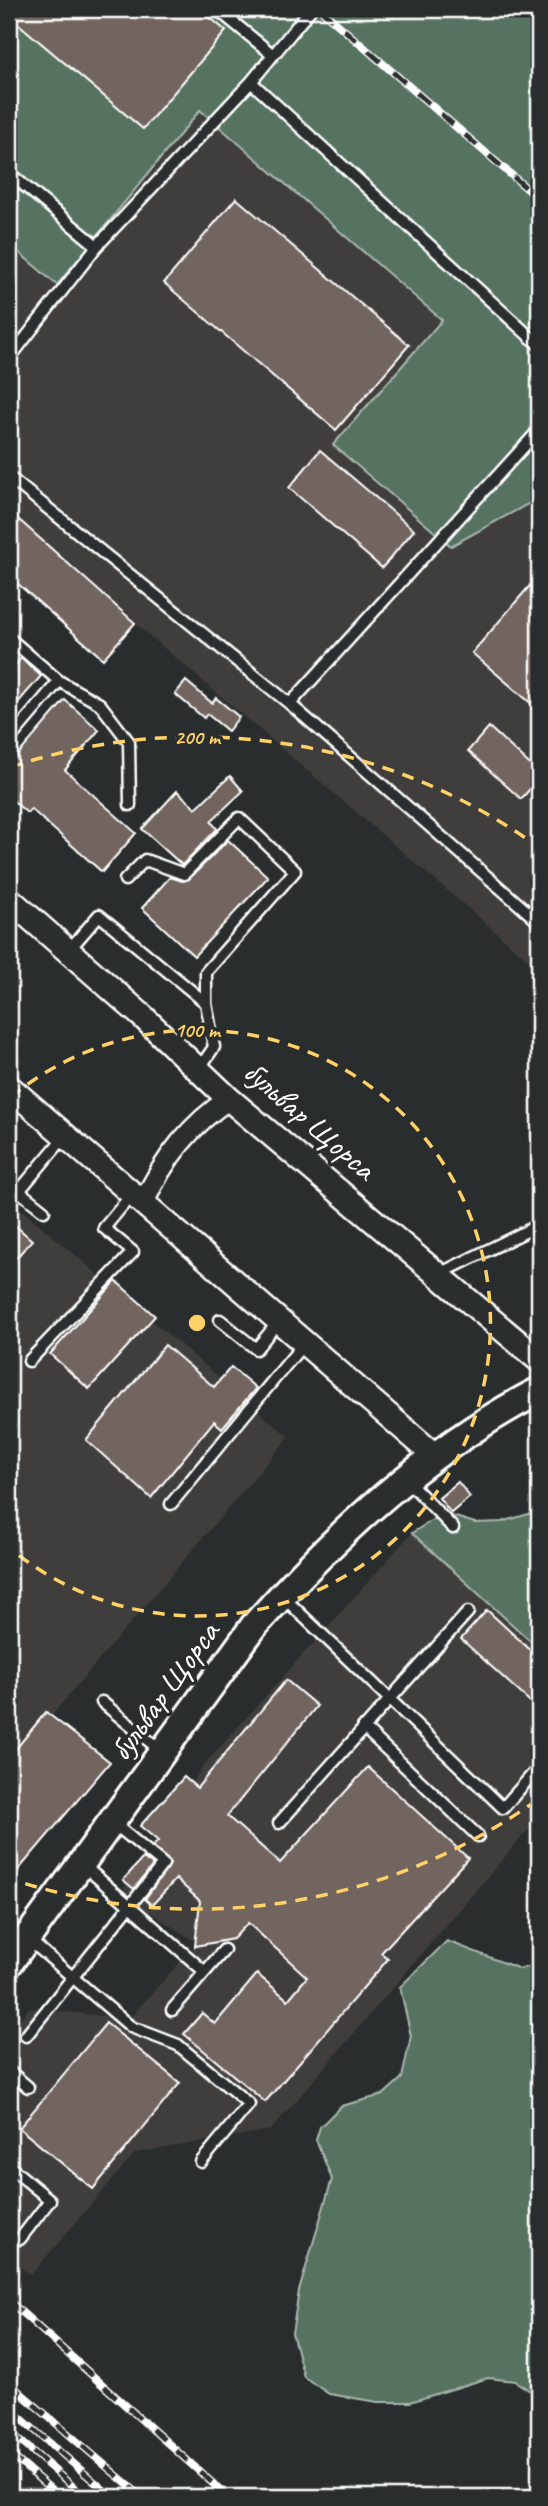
<svg xmlns="http://www.w3.org/2000/svg" width="548" height="2506" font-family="Caveat,sans-serif">
<style>
.built{fill:#403e3d}
.green{fill:#567261;stroke:#aab8b0;stroke-width:2}
.building{fill:#72655f;stroke:#fff;stroke-width:2}
.lines{fill:none;stroke-linecap:round;stroke-linejoin:round}
.service-casing{stroke:#fff;stroke-width:15}
.minor-casing{stroke:#fff;stroke-width:24}
.tertiary-casing{stroke:#fff;stroke-width:28}
.secondary-casing{stroke:#fff;stroke-width:32}
.service{stroke:#2a2d2e;stroke-width:10}
.minor{stroke:#2a2d2e;stroke-width:19}
.tertiary{stroke:#2a2d2e;stroke-width:23}
.secondary{stroke:#2a2d2e;stroke-width:26}
.rail-casing{stroke:#fff;stroke-width:8}
.rail{stroke:#2a2d2e;stroke-width:5;stroke-dasharray:16;stroke-linecap:butt}
.ring{fill:none;stroke:#ffd166;stroke-width:3.5;stroke-dasharray:12 9}
.labels{text-anchor:middle;dominant-baseline:central;stroke-width:7;stroke-linejoin:round;paint-order:stroke}
.street-label{font-size:33px;fill:#fff;stroke:#2a2d2e}
.centre{fill:#ffd166;stroke:#2a2d2e;stroke-width:3.5}
.ring-label{font-size:21px;text-anchor:middle;font-weight:bold;fill:#ffd166;stroke:#2a2d2e;stroke-width:7;stroke-linejoin:round;paint-order:stroke}
</style>
<rect width="100%" height="100%" fill="#2a2d2e"/>
<filter id="ink" filterUnits="userSpaceOnUse"><feTurbulence type="fractalNoise" baseFrequency=".0143" numOctaves="2"/><feDisplacementMap in="SourceGraphic" scale="14" xChannelSelector="R" yChannelSelector="G"/><feConvolveMatrix kernelMatrix="1 2 1 2 8 2 1 2 1" color-interpolation-filters="sRGB"/></filter>
<g filter="url(#ink)">
<path class="built" d="M9 9H539V969L135 623 103 659 9 576Z
M9 1199 289 1437 9 1765Z
M412 1533 539 1649V1817L271 2130 135 2153 31 2275 9 2259V2033L29 2008 129 2019 197 1943 121 1893 204 1765Z"/>
<path class="green" d="M9 9H539V498L451 546 333 445 442 320 200 110 57 285 9 244Z
M539 1511V1649L412 1533 436 1518 449 1515 475 1523 501 1522Z
M447 1941 520 1969 534 1965 539 1953V2397L515 2381 488 2378 410 2402H378L329 2394 304 2377 292 2333 299 2291 332 2179 316 2140 320 2127 341 2106 383 2095 402 2078 411 2036 400 1987Z"/>
<path class="building" d="M9 9H200L226 31 143 129 9 16Z
M236 198 409 345 336 430 164 283Z
M320 450 414 530 382 568 289 488Z
M9 511 135 623 103 659 9 576Z
M539 575V710L472 653Z
M21 658 41 676 9 713V673Z
M186 681 212 703 216 698 239 717 228 731 207 714 204 718 175 694Z
M65 700 99 730 65 770 136 833 102 872 31 809 27 813 9 797V765Z
M489 727 539 773V779L521 799 468 751Z
M230 776 243 791 211 821 217 829 182 865 142 829 177 791 196 808Z
M228 840 268 877 194 956 142 908 170 877 182 881 189 879Z
M9 1220 32 1240 9 1266Z
M116 1281 155 1316 89 1389 50 1354Z
M165 1345 214 1387 231 1367 256 1388 222 1428 214 1421 151 1498 86 1440Z
M458 1482 470 1497 451 1513 439 1498Z
M487 1610 539 1658V1710L461 1639Z
M286 1680 317 1706 227 1816 280 1863 368 1767 468 1858 381 1953 388 1959 265 2102 184 2034 202 2013 215 2024 257 1974 288 2000 307 1977 248 1923 233 1939 195 1946 200 1901 176 1879 152 1905 145 1899 170 1864 153 1846 158 1841 140 1826 184 1777 197 1788Z
M46 1712 110 1762 9 1881V1757Z
M143 1858 153 1865 134 1889 123 1880Z
M106 2023 180 2083 93 2189 19 2128Z"/>
<g class="lines">
<defs>
<path id="service" d="M217 9 272 54
M251 82 539 345
M9 173 97 246
M9 359 97 246 251 82 311 9
M9 477 290 704 539 922
M9 638 59 681 100 704 129 742 130 805
M290 704 539 430
M9 740 59 681
M125 880 145 860 184 874 239 818 295 871 206 972V1003L214 1047 199 1069
M68 951 99 915 206 1003
M9 1183 44 1211
M19 1191 66 1135
M439 1274 539 1225
M220 1320 256 1349 280 1320
M29 1361 133 1252 104 1228 133 1193
M406 1479 453 1528
M171 1504 305 1342
M282 1596 503 1808 539 1767
M102 1702 162 1752
M363 1727 478 1836
M279 1823 468 1612
M82 1864 205 1972
M28 1939 131 2027 178 2045 249 2104 201 2162
M172 2010 224 1950
M26 2036 163 1864 112 1822
M9 2071 28 2087
M9 2166 50 2200 20 2239"/>
<path id="minor" d="M144 1202C163 1160 191 1124 229 1099"/>
<path id="tertiary" d="M9 899 141 1015 229 1099 539 1360
M9 1087 434 1455"/>
<path id="secondary" d="M9 1963 254 1626C337 1533 428 1448 539 1391"/>
</defs>
<use href="#service" class="service-casing"/>
<use href="#minor" class="minor-casing"/>
<use href="#tertiary" class="tertiary-casing"/>
<use href="#secondary" class="secondary-casing"/>
<use href="#service" class="service"/>
<use href="#minor" class="minor"/>
<use href="#tertiary" class="tertiary"/>
<use href="#secondary" class="secondary"/>
<defs>
<path id="rail" d="M320 9 539 199
M9 2301 228 2497
M9 2383 142 2497
M9 2408 112 2497
M9 2431 85 2497
M9 2453 60 2497"/>
</defs>
<use href="#rail" class="rail-casing"/>
<use href="#rail" class="rail"/>
</g>
</g>
<g class="ring">
<path d="M11 1097A293 293 0 1 1 11 1549"/>
<path d="M537 1800A586 586 0 0 1 11 1879M11 767A586 586 0 0 1 537 846"/>
</g>
<g class="labels">
<g class="street-label">
<text transform="translate(310 1120) rotate(41)">бульвар Щорса</text>
<text transform="translate(164 1691) rotate(-54)">бульвар Щорса</text>
</g>
</g>
<circle cx="197" cy="1323" r="10" class="centre"/>
<g class="ring-label">
<text x="197" y="744">200 m</text>
<text x="197" y="1037">100 m</text>
</g>
<rect width="548" height="2506" fill="none" stroke="#2a2d2e" stroke-width="35"/>
<rect x="18" y="18" width="513" height="2471" fill="none" stroke="#fff" stroke-width="2.5" filter="url(#ink)"/>
</svg>
